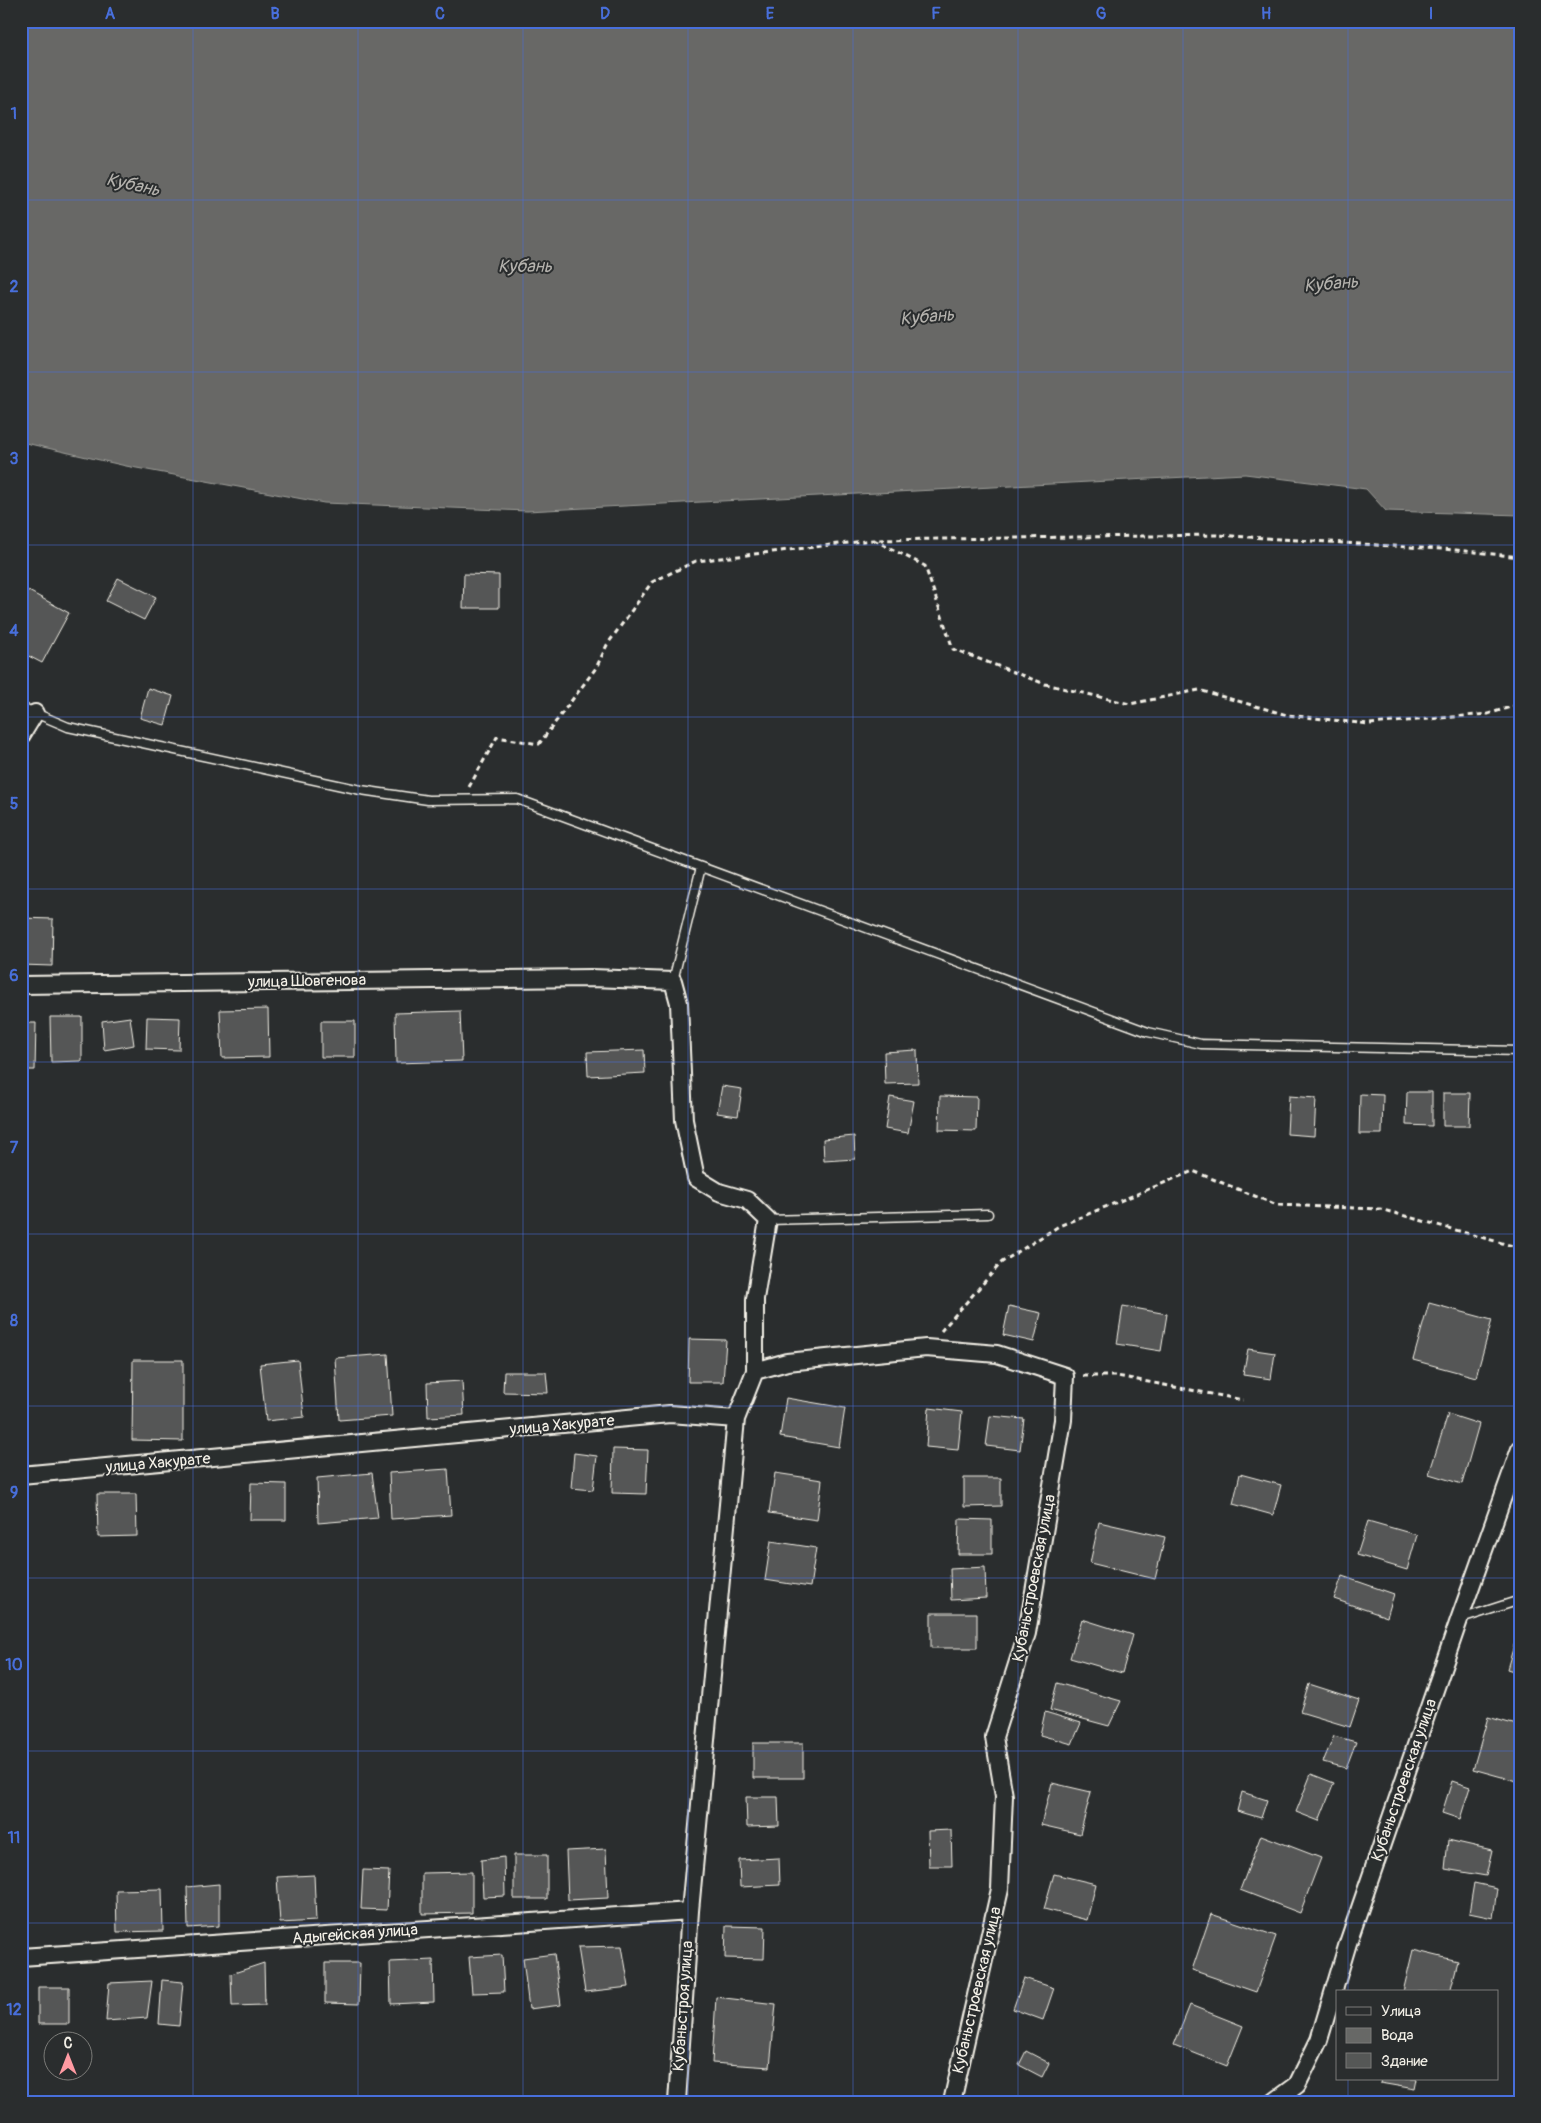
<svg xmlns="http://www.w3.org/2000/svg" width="1541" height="2123" font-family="Pangolin,sans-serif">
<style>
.water{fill:#676866;stroke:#9f9f9a}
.building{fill:#555756;stroke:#f4f1e8}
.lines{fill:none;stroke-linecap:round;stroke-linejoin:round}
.service-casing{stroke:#f4f1e8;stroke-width:11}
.minor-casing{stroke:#f4f1e8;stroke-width:20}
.path{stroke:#f4f1e8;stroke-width:3;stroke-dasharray:5 4;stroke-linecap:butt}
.service{stroke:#2a2d2e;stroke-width:8}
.minor{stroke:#2a2d2e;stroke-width:16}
.grid{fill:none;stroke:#486fdb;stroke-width:1;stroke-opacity:0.55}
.labels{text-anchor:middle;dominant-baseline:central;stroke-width:4;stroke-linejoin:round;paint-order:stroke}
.street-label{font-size:16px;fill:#f4f1e8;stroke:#2a2d2e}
.water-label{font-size:18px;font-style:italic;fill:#b5b3ae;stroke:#2a2d2e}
.neatline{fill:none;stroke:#486fdb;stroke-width:2}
.grid-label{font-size:16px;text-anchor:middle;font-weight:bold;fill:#486fdb}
</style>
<rect width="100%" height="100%" fill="#2a2d2e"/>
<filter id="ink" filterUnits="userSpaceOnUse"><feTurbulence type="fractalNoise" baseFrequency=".02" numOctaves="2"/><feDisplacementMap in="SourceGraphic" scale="10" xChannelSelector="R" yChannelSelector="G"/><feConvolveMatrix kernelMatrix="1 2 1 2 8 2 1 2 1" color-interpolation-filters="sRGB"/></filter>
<g filter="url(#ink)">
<path class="water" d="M21 21H1520V515L1386 511 1366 489 1245 474 527 511 324 503 126 466 21 442Z"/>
<path class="building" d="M464 574 499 575V608H463Z
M118 578 156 597 144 620 106 601Z
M25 589 69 613 42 663 21 652V596Z
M148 688 173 696 165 725 140 718Z
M21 918 53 919 52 966 21 965Z
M268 1009 269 1057 222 1058 220 1010Z
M460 1011 462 1061 396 1063 395 1013Z
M50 1017H82V1061L51 1062Z
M130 1017 134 1045 104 1050 102 1021Z
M147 1017 180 1018 179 1050 146 1049Z
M321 1021H355V1057H321Z
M21 1023H36L35 1070H21Z
M644 1050 645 1073 588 1076 587 1052Z
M917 1050 918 1083 885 1084 884 1052Z
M722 1086 742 1089 738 1116 717 1113Z
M1407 1092H1432V1126L1406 1125Z
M1443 1093H1470L1469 1126H1443Z
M1360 1094 1383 1095 1382 1134H1359Z
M940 1096 977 1097 976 1131 939 1130Z
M1289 1096 1316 1098 1314 1136 1287 1134Z
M890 1097 914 1101 908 1133 885 1129Z
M854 1136 855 1159 824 1161 823 1139Z
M1429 1303 1492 1320 1476 1377 1413 1360Z
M1009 1306 1041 1313 1034 1342 1003 1335Z
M1123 1306 1167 1314 1161 1351 1117 1344Z
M689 1339 726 1340 723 1382H688Z
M1248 1349 1275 1353 1271 1379 1243 1375Z
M388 1354 392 1416 339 1420 335 1358Z
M133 1360H183V1441L132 1440Z
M298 1360 304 1417 266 1421 260 1364Z
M504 1372H546L548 1393 503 1392Z
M462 1381 464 1415 428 1417 427 1383Z
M786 1398 845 1408 839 1447 780 1437Z
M929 1408 962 1412 958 1450 926 1447Z
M1448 1414 1479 1424 1462 1484 1429 1474Z
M990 1416 1024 1419 1020 1450 986 1446Z
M613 1449 648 1450 646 1494 612 1493Z
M574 1453 597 1456 593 1490 571 1488Z
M448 1469 451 1515 391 1519 389 1473Z
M372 1473 378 1518 318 1523 317 1478Z
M775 1473 822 1480 817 1520 769 1513Z
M1240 1474 1281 1485 1273 1515 1233 1504Z
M964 1478H1001V1506L964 1507Z
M251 1483 286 1484V1520H250Z
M97 1494H136L137 1536 98 1537Z
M959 1519 992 1520V1554H958Z
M1368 1521 1417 1535 1407 1570 1357 1555Z
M1099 1522 1165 1537 1155 1579 1090 1563Z
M771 1541 816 1548 810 1587 765 1580Z
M985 1567 986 1598 951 1600 950 1569Z
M1342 1576 1394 1594 1387 1617 1334 1599Z
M931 1613H977V1648H931Z
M1082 1619 1133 1635 1122 1673 1070 1658Z
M1520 1625V1673L1507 1669Z
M1057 1683 1121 1701 1109 1726 1050 1710Z
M1309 1684 1359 1700 1350 1727 1300 1712Z
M1045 1712 1081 1723 1072 1744 1040 1735Z
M1488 1717 1520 1726V1782L1473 1769Z
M1334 1736 1356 1742 1346 1768 1323 1762Z
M753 1743H803V1778H753Z
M1311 1774 1334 1783 1319 1821 1296 1812Z
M1452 1781 1470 1787 1460 1819 1442 1813Z
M1052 1783 1091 1792 1080 1834 1041 1825Z
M1242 1792 1267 1800 1261 1818 1237 1811Z
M746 1797H778L779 1826 747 1827Z
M951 1830 952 1866H929L928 1831Z
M1261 1835 1321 1858 1300 1913 1240 1890Z
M1448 1840 1492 1850 1486 1876 1445 1869Z
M606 1849 608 1898 568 1900 566 1851Z
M514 1855H547V1899H514Z
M504 1857 505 1896 483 1897 481 1860Z
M779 1858 780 1885 740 1887 739 1860Z
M21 1870 24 1934H21Z
M363 1870 389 1871 387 1910 361 1909Z
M472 1872V1913L422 1914V1873Z
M1054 1874 1096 1884 1087 1920 1044 1909Z
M314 1875 316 1921 280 1923 277 1877Z
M1474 1883 1497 1888 1493 1918 1469 1913Z
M219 1884V1926L188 1928 187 1887Z
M162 1889 163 1931 117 1932 116 1890Z
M1211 1914 1276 1936 1256 1992 1192 1970Z
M726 1926 765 1927 764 1959 725 1958Z
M622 1946 629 1987 585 1992 578 1947Z
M1413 1950 1458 1961 1450 1992H1403Z
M554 1954 561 2005 529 2009 523 1958Z
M502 1955 504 1992 472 1993 469 1957Z
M433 1960 434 2002 391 2004 390 1962Z
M264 1963 265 2005 232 2006 231 1974Z
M325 1963H360L359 2004 325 2003Z
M1024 1978 1054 1988 1043 2020 1013 2009Z
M162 1980 183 1982 179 2026 159 2024Z
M152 1981 147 2018 106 2021 109 1983Z
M38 1987H69V2024H38Z
M716 1997 776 2004 770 2067 712 2063Z
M1190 2005 1243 2026 1227 2066 1174 2045Z
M1026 2051 1049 2063 1042 2077 1019 2065Z
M1381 2079H1417L1415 2089 1380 2083Z"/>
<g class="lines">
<defs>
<path id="service" d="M21 707 68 727 361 790 428 800 517 799 1148 1032 1201 1044 1520 1051
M673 981 701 867
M768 1220 988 1214
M1461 1619 1520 1600"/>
<path id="minor" d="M21 736 35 713
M21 985 592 978 673 981 679 1003 684 1120 696 1178 719 1192 747 1200 768 1220 755 1299V1371
M21 1475 670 1414 736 1419
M21 1957 690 1911
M677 2102 690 1911 736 1419 755 1371 787 1362 926 1348 997 1354 1065 1376 1063 1420 1027 1633 994 1737 1004 1796 1000 1889 952 2102
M1274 2102 1297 2085 1319 2040 1348 1943 1459 1620 1520 1449"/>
</defs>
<use href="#service" class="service-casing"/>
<use href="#minor" class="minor-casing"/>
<path class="path" d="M874 540 925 566 953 649 1045 684 1130 704 1199 690 1287 715 1369 724 1488 714 1520 704
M469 787 497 737 539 744 596 668 607 645 652 582 696 561 873 540 1217 535 1456 550 1520 557
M941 1331 1002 1262 1059 1226 1193 1171 1277 1205 1380 1209 1520 1248
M1083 1376H1117L1243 1400"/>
<use href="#service" class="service"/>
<use href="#minor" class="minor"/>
</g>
</g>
<path class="grid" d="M193 21V2102M358 21V2102M523 21V2102M688 21V2102M853 21V2102M1018 21V2102M1183 21V2102M1348 21V1992M21 200H1520M21 372H1520M21 545H1520M21 717H1520M21 889H1520M21 1062H1520M21 1234H1520M21 1406H1520M21 1578H1520M21 1751H1520M21 1923H1520M1348 2079V2102"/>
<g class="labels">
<g class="street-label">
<text transform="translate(307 981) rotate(-1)">улица Шовгенова</text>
<text transform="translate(562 1425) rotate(-5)">улица Хакурате</text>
<text transform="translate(158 1463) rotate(-5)">улица Хакурате</text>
<text transform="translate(1034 1578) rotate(-79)">Кубаньстроевская улица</text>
<text transform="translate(1404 1780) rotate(-71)">Кубаньстроевская улица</text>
<text transform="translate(355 1934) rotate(-4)">Адыгейская улица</text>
<text transform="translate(977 1990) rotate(-77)">Кубаньстроевская улица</text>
<text transform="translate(683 2006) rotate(-86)">Кубаньстроя улица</text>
</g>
<g class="water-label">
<text transform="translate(133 185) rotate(12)">Кубань</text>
<text x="525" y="266">Кубань</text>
<text transform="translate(1331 284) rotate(-5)">Кубань</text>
<text transform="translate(927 317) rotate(-5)">Кубань</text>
</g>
</g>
<rect width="1541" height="2123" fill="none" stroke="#2a2d2e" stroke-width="55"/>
<rect x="1336" y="1990" width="162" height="90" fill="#2a2d2e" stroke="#7b7b78"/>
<rect x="1346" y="2007" width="25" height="8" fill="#2a2d2e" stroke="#7b7b78"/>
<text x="1381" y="2016" font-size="15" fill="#f4f1e8">Улица</text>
<rect x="1346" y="2028" width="25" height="15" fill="#676866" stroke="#7b7b78"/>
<text x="1381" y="2040" font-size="15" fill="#f4f1e8">Вода</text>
<rect x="1346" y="2053" width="25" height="15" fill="#555756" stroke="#7b7b78"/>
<text x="1381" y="2066" font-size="15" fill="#f4f1e8">Здание</text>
<g transform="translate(68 2056)"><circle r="24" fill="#2a2d2e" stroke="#7b7b78"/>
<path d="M0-4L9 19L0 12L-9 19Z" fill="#ff9aa2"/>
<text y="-8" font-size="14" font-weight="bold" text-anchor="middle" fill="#f4f1e8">С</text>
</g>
<rect x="28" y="28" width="1486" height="2068" class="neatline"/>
<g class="grid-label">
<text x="110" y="19">A</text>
<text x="275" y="19">B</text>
<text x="440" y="19">C</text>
<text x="605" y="19">D</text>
<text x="770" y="19">E</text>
<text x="936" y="19">F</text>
<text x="1101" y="19">G</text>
<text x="1266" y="19">H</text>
<text x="1431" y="19">I</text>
<text x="14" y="119">1</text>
<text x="14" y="292">2</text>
<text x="14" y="464">3</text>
<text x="14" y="636">4</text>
<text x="14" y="809">5</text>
<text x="14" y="981">6</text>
<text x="14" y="1153">7</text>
<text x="14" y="1326">8</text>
<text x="14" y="1498">9</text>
<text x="14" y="1670">10</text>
<text x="14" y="1843">11</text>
<text x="14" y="2015">12</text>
</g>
</svg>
